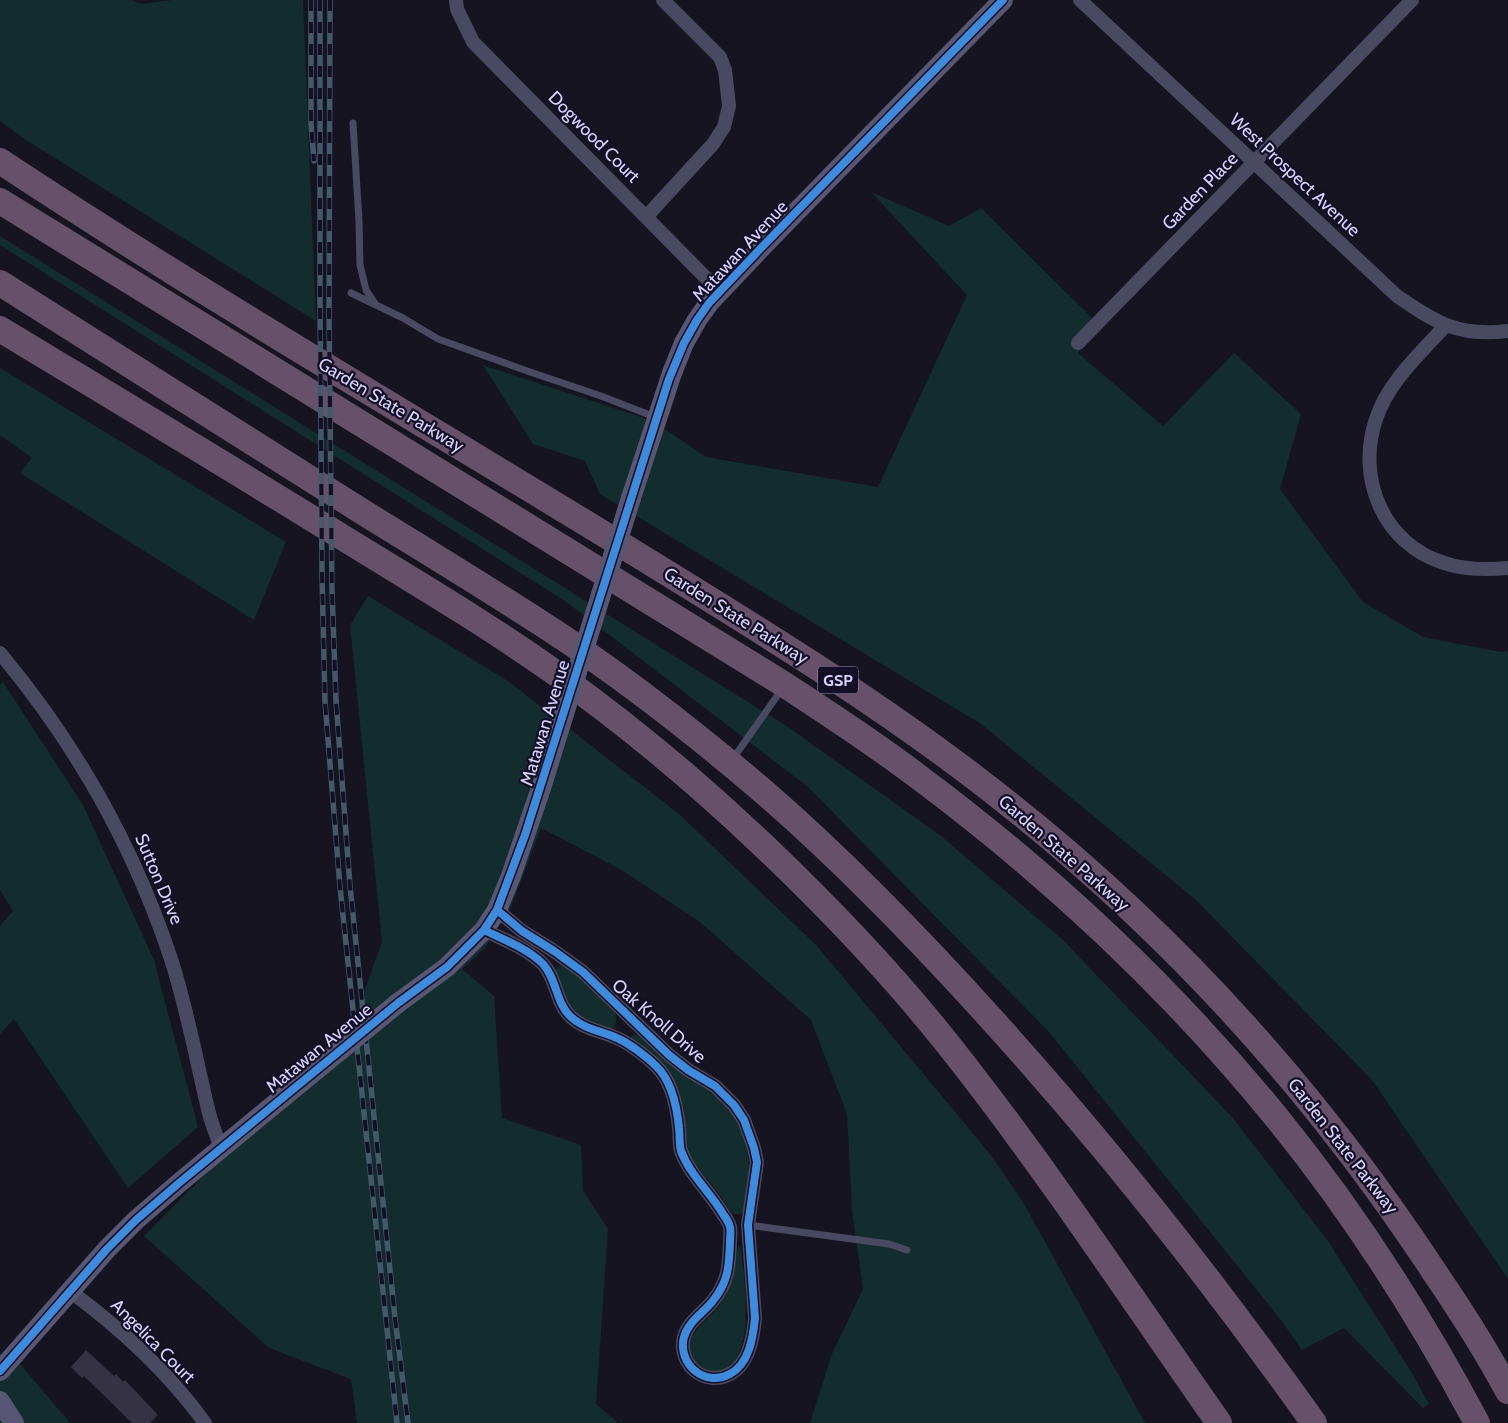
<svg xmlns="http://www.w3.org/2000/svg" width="1508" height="1423" font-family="Cabin,sans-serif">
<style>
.green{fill:#132c2d}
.building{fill:#343243}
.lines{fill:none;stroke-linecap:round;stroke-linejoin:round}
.lane{stroke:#4a4962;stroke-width:7}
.street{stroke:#4a4962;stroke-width:14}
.secondary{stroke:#575674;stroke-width:20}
.highway{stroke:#67516a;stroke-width:26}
.rail-casing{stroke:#43596b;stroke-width:5.5}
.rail{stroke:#130f26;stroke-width:4;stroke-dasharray:11;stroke-linecap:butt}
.secondary-bridge{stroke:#575674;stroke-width:20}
.cycleway-casing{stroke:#130f26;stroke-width:11}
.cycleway{stroke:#408adc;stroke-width:8}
.labels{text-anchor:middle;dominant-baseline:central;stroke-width:4.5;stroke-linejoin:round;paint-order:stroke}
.shield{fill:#130f26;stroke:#9e99be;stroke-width:1}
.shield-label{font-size:16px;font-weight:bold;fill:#d9d4ff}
.street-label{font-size:18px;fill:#d9d4ff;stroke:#130f26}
</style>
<rect width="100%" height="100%" fill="#161421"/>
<path class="green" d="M0 0H132L142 4 172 0H303L316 321 26 140 0 121Z
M871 192 949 226 981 208 1099 325 1078 353 1163 426 1234 353 1301 414 1280 489 1363 602 1423 637 1501 652 1508 651V1279L1372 1080 1196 900 981 724 600 494 585 461 533 444 483 365 653 421 706 457 878 487 967 295Z
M0 236 788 727 941 836 1063 940 1232 1117 1328 1241 1412 1373 1429 1404 1423 1408 1344 1328 1302 1350 1281 1320 1049 1032 808 787 565 601 0 245Z
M0 368 286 542 254 620 20 473 32 458 0 435Z
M368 596 508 681 679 814 817 946 990 1154 1023 1202 1145 1423H810L832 1354 863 1289 852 1211 847 1114 811 1020 700 922 620 869 541 828 511 907 484 949 462 969 494 996 502 1118 581 1145 583 1191 608 1229 596 1404 618 1423H357L351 1379 269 1348 144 1236 320 1058 348 1036 382 942 350 625Z
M3 682 83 805 154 960 198 1127 128 1188 14 1019 0 1034V926L13 911 0 890V684Z
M561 965C576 969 603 1001 615 1013 617 1019 617 1023 612 1029L595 1026 570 1010 555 970 558 966Z
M634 1034C644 1035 659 1056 668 1063 682 1074 699 1082 713 1093 737 1111 750 1144 749 1174 749 1186 745 1199 743 1212L740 1214H734L730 1211 720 1195 689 1156 684 1125V1109L681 1100 630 1039Z
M738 1246 740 1247C745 1274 756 1358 724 1370 721 1371 717 1373 713 1373 709 1373 703 1370 699 1369L688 1347C695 1324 709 1320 721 1303 732 1286 735 1265 738 1246Z
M11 1353 70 1423H0V1354Z"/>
<path class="building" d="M86 1350 114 1376 116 1374 123 1382 125 1380 158 1415 150 1423H132L84 1376 82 1378 71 1367Z"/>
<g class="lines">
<path class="lane" d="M353 123 359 221 360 265 366 290 376 305 403 318 438 339 530 372 601 396 655 417
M351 293 376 305
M732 760 782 689
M748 1225 889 1244 907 1250"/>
<path class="street" d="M456 0 457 9 473 42 720 292
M1080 0 1397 296C1436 323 1459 337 1508 331
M646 217 713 144 724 127 729 106 725 70 720 57 663 0
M1445 326C1420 354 1388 382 1376 419 1356 478 1383 544 1444 563 1465 570 1487 570 1508 568
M1078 343 1412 0
M0 653C75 743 134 847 171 959 187 1008 196 1059 208 1109 211 1123 217 1136 221 1149
M484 930C503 939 528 949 543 964 557 979 556 1004 571 1017 585 1030 603 1031 619 1039 630 1044 647 1057 656 1066 672 1081 677 1107 679 1128 680 1136 679 1144 681 1151 690 1175 710 1192 723 1214 725 1217 729 1222 730 1227 731 1231 730 1237 730 1242 729 1266 729 1281 712 1302 703 1313 688 1322 684 1337 677 1363 704 1388 730 1374 749 1364 753 1338 755 1318L748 1225 757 1162 754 1148 744 1120 734 1105 715 1086 688 1070 669 1055 583 972 554 951 522 931 497 910
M70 1291C120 1328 168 1372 205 1423"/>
<path class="secondary" d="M631 498 672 373 684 343 697 320 709 303 761 248 1003 0
M398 1003 447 967 484 930 497 910 511 876 541 788
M0 1371 107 1249 136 1220 179 1183 316 1070
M0 1401 14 1423"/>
<path class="highway" d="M0 161C198 292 404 412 607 536 745 621 884 704 1010 805 1176 937 1319 1096 1435 1273 1461 1311 1486 1350 1508 1391
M0 201 785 685C829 714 874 743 916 775 1049 874 1172 989 1277 1118 1354 1213 1420 1316 1477 1423
M0 283C122 360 244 437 366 514 434 556 502 597 568 641 636 687 702 739 764 792 846 863 922 942 995 1023 1110 1150 1215 1284 1314 1423
M0 329C114 398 229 467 342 537 413 581 485 623 554 672 627 724 700 785 765 847 830 909 892 974 947 1043 1044 1165 1130 1296 1219 1423"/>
<defs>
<path id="rail" d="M311 0V123L314 161
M320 0V302L322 575 325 702 340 887 397 1423
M330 0 329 318 332 591 336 701 350 886 395 1318 408 1423"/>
</defs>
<use href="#rail" class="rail-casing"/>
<use href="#rail" class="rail"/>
<path class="secondary-bridge" d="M541 788 631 498
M316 1070 398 1003"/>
<defs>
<path id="cycleway" d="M484 930C503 939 528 949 543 964 557 979 556 1004 571 1017 585 1030 603 1031 619 1039 630 1044 647 1057 656 1066 672 1081 677 1107 679 1128 680 1136 679 1144 681 1151 690 1175 710 1192 723 1214 725 1217 729 1222 730 1227 731 1231 730 1237 730 1242 729 1266 729 1281 712 1302 703 1313 688 1322 684 1337 677 1363 704 1388 730 1374 749 1364 753 1338 755 1318L748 1225 757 1162 754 1148 744 1120 734 1105 715 1086 688 1070 669 1055 583 972 554 951 522 931 497 910
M0 1371 107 1249 136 1220 179 1183 398 1003 447 967 484 930 497 910 525 835 669 379 684 343 697 320 709 303 761 248 1003 0"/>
</defs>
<use href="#cycleway" class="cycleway-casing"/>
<use href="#cycleway" class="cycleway"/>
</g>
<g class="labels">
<rect class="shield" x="818" y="666.5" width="40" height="27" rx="4"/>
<g class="shield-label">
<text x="838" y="680">GSP</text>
</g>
<g class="street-label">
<text transform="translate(594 137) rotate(45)">Dogwood Court</text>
<text transform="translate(1295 175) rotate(43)">West Prospect Avenue</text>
<text transform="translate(1200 191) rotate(-46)">Garden Place</text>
<text transform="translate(740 251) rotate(-47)">Matawan Avenue</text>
<text transform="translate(391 405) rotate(31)">Garden State Parkway</text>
<text transform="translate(736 616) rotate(32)">Garden State Parkway</text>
<text transform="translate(545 723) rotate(-73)">Matawan Avenue</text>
<text transform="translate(1064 853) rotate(41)">Garden State Parkway</text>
<text transform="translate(159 879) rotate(67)">Sutton Drive</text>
<text transform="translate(659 1021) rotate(41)">Oak Knoll Drive</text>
<text transform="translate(319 1048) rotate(-39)">Matawan Avenue</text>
<text transform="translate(1343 1146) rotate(52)">Garden State Parkway</text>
<text transform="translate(153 1341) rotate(45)">Angelica Court</text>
</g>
</g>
</svg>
